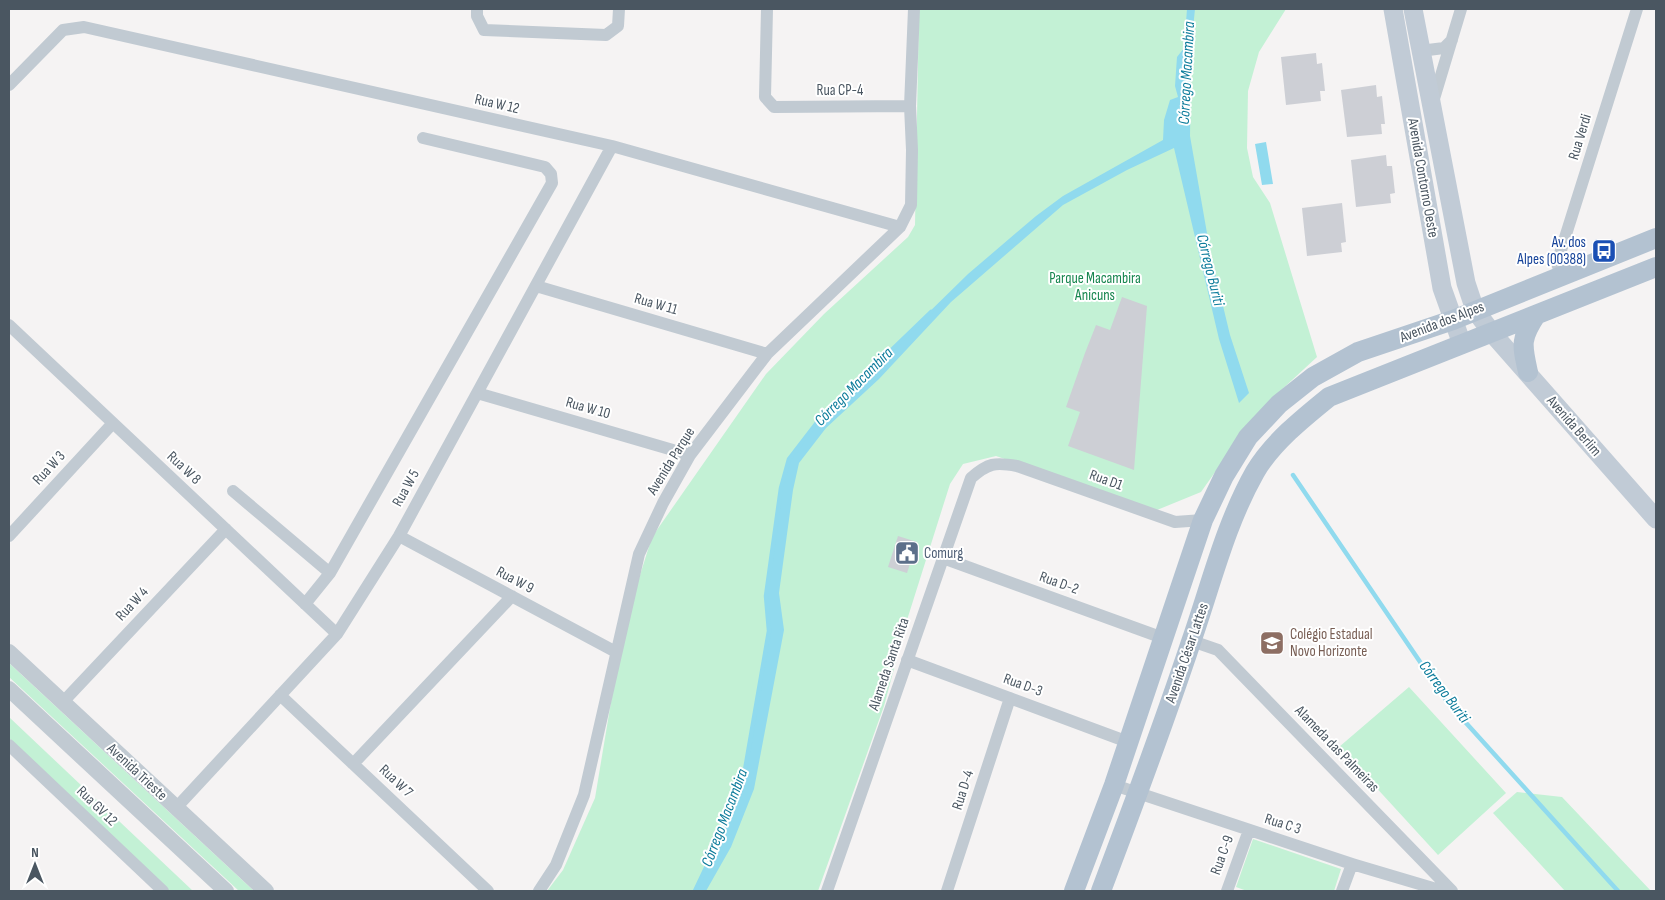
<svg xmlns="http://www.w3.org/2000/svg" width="1665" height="900" font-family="'Sofia Sans Condensed',sans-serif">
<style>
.green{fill:#c3f1d5}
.water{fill:#90daee}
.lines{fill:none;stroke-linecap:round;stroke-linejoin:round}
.stream{stroke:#90daee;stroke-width:4.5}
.building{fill:#cdcfd5}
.minor{stroke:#c1cad2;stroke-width:12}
.tertiary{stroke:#c1cad2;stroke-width:16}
.secondary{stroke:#c1cbd6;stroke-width:19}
.primary{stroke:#b3c2d1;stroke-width:20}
.labels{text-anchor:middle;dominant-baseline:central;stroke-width:4;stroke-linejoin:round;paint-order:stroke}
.street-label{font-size:15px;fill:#4a5661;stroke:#fff}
.transit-label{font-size:15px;fill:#164399;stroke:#fff;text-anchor:end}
.park-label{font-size:15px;fill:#17864f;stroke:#fff}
.service-label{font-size:15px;fill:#4e5e75;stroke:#fff;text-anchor:start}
.education-label{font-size:15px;fill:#785e54;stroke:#fff;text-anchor:start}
.water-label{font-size:16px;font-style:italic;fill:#0c7c9b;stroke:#fff}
</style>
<rect width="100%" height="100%" fill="#f5f3f3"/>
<path class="green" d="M919 9H1286L1259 52 1248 91 1247 148 1253 177 1270 203 1317 357 1278 393 1242 434 1201 492 1157 510 996 456 963 464 950 484 907 620 884 706 818 891H547L563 870 595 798 620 648 635 591 652 537 766 374 824 314 908 237 915 225Z
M9 663 254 891H239L9 677Z
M1409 687 1506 793 1438 855 1339 747Z
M9 717 193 891H168L9 738Z
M1517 792 1562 797 1651 891H1565L1493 813Z
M1253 839 1341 869 1334 891H1247L1236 887Z"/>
<path class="water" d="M1187 9H1195L1191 48 1190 136 1211 256 1230 335 1249 393 1239 403 1219 339 1174 148 1127 170 1063 205 951 302 879 379 826 428 799 463 793 490 779 593 784 630 754 789 731 847 706 891H695L723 833 734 795 745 770 769 631 766 596 781 488 789 459 819 420 968 274 1036 216 1063 196 1163 140 1164 120 1170 100 1178 97 1175 86 1177 57 1184 48Z
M1266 142 1273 184 1262 185 1255 144Z"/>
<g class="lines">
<path class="stream" d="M1293 475 1448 703 1618 891
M695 891 723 832 734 795 745 770 769 631 766 596 781 488 789 459 819 420 931 312"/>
</g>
<path class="building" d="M1316 53 1317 64 1322 63 1325 91H1320L1321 101 1286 105 1281 57Z
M1376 85 1377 97 1382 96 1385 124H1381L1382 134 1347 137 1341 90Z
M1386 155 1387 166H1392L1395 193 1390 194 1391 203 1356 207 1351 160Z
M1342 203 1346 242 1341 243 1342 252 1307 256 1302 208Z
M1122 297 1147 306 1134 470 1068 446 1080 412 1066 407 1085 353 1096 325 1110 330Z
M898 536 917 542 907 573 888 567Z"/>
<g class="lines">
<path class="minor" d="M477 9V16L484 30 606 35 618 26 619 9
M767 9 765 97 774 107 910 106
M1420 51 1444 48 1452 40
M9 85 63 30 84 27 612 146 900 227
M1433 102 1461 9
M1561 276 1557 263 1637 9
M536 286 767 354
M9 325 337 634
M477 393 690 455
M233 491 330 573
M9 536 113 423
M399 536 616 652
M943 558 1163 638
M305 604 330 573 552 183 551 174 545 167 423 138
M1192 641 1218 650 1452 891
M907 660 1128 742
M280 695 488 891
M63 702 226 529
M9 745 163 891
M353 764 512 596
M1114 785 1352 864 1443 891
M176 808 337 634 399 536 612 146
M539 891 556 865 584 795 639 554 663 503 690 455 767 354 900 227 911 205 912 150 910 106 914 9
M827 891 971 478C988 463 995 462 1017 466L1175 522 1203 520
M947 891 1010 698
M1227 891 1249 830
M1342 891 1352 864"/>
<path class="tertiary" d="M9 652 266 891
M9 689 226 891"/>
<path class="secondary" d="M1393 9 1442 288 1462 344
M1413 9 1466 283 1475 310 1492 333 1656 519"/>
<path class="primary" d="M1528 372C1522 345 1520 339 1536 315
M1074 891 1114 785 1203 520 1224 476 1248 437 1279 404 1313 377 1358 352 1453 320 1656 238
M1101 891C1132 809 1163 726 1191 642 1211 585 1225 525 1255 472 1272 443 1303 418 1329 397L1656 267"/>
</g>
<defs>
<symbol id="bus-square" viewBox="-11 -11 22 22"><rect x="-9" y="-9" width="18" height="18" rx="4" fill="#1a4fb4" stroke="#fff"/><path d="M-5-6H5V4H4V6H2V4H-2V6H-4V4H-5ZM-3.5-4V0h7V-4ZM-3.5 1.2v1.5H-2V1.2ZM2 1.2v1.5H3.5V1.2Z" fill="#fff"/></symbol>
<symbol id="civic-square" viewBox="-11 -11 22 22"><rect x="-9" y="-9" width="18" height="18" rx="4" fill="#5c6f8a" stroke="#fff"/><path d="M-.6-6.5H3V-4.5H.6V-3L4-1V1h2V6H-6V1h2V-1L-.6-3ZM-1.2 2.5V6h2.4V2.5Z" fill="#fff"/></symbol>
<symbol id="school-square" viewBox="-11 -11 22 22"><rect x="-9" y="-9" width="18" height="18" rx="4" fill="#8d6e63" stroke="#fff"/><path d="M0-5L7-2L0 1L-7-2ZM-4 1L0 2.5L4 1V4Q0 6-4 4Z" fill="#fff"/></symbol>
</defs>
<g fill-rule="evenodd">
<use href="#bus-square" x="1590" y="237" width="28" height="28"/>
<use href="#civic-square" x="893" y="539" width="28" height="28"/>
<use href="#school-square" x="1258" y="629" width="28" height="28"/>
</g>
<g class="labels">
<g class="street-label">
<text x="840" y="90">Rua CP-4</text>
<text transform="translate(497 104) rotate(13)">Rua W 12</text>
<text transform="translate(1580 137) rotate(-73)">Rua Verdi</text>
<text transform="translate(1423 178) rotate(80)">Avenida Contorno Oeste</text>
<text transform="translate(656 304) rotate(16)">Rua W 11</text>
<text transform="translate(1442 322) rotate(-21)">Avenida dos Alpes</text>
<text transform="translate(588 408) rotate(16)">Rua W 10</text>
<text transform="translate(1574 426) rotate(49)">Avenida Berlim</text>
<text transform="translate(671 461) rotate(-58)">Avenida Parque</text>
<text transform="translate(49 468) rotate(-47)">Rua W 3</text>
<text transform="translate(184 468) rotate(43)">Rua W 8</text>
<text transform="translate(1106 480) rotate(20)">Rua D1</text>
<text transform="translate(406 488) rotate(-61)">Rua W 5</text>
<text transform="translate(515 580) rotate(28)">Rua W 9</text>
<text transform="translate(1059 583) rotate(20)">Rua D-2</text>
<text transform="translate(132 604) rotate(-47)">Rua W 4</text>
<text transform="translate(1187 653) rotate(-71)">Avenida César Lattes</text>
<text transform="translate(889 664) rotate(-71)">Alameda Santa Rita</text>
<text transform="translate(1023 685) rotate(20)">Rua D-3</text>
<text transform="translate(1337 749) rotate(46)">Alameda das Palmeiras</text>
<text transform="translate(137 772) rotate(43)">Avenida Trieste</text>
<text transform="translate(396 781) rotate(43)">Rua W 7</text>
<text transform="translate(963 790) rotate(-72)">Rua D-4</text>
<text transform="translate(97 806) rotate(44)">Rua GV 12</text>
<text transform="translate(1283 824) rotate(18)">Rua C 3</text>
<text transform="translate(1222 855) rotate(-70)">Rua C-9</text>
</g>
<g class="transit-label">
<text x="1586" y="242">Av. dos<tspan x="1586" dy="17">Alpes (00388)</tspan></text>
</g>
<g class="park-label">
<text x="1095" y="278">Parque Macambira<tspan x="1095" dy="17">Anicuns</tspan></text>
</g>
<g class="service-label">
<text x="924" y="553">Comurg</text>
</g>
<g class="education-label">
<text x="1290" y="634">Colégio Estadual<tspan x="1290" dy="17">Novo Horizonte</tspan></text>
</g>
<g class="water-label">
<text transform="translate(1187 73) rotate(-87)">Córrego Macambira</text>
<text transform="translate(1210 270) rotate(76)">Córrego Buriti</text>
<text transform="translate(854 387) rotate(-45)">Córrego Macambira</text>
<text transform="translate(1444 692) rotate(53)">Córrego Buriti</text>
<text transform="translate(725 818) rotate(-69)">Córrego Macambira</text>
</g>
</g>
<rect width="1665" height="900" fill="none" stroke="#4a5661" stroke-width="20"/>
<g transform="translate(35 865)" stroke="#ffffff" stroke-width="4" paint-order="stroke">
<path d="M0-4L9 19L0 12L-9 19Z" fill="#4a5661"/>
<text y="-8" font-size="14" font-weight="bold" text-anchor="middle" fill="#4a5661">N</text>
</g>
</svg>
